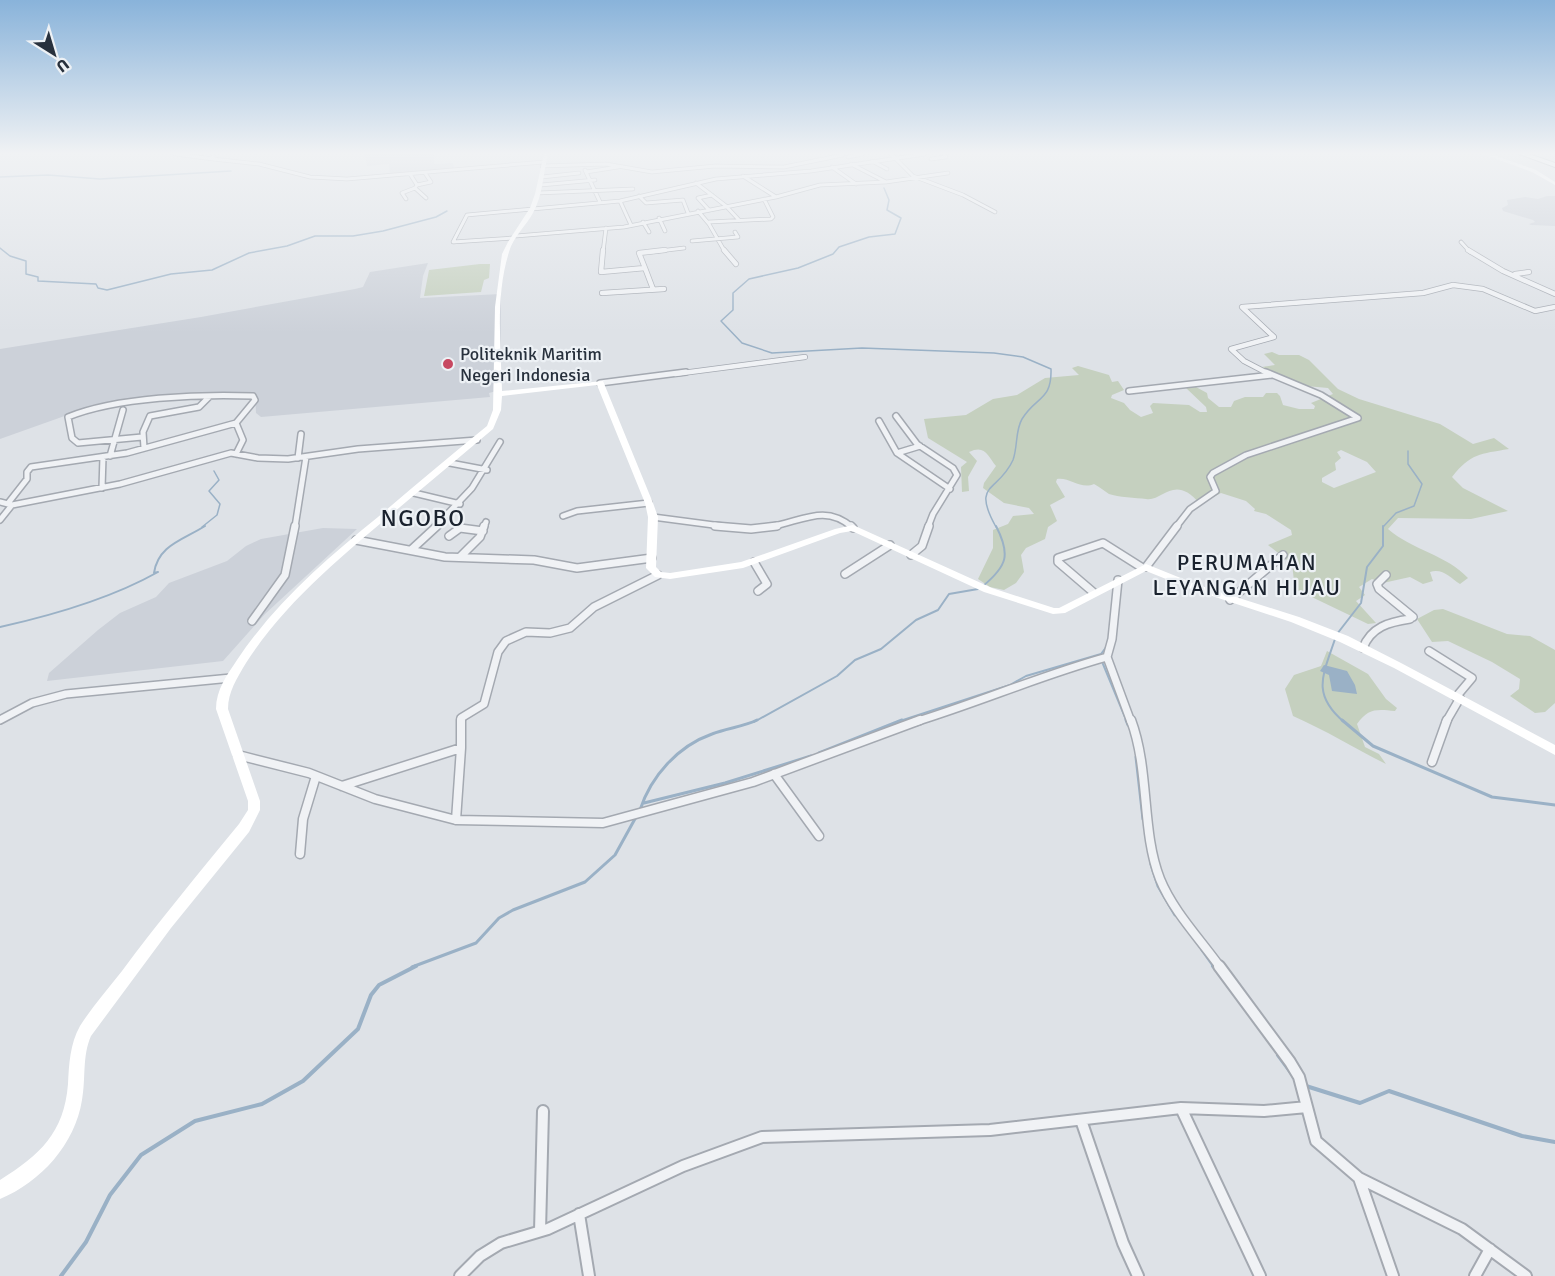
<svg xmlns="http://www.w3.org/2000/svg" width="1555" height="1276" font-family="Signika,sans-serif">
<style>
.built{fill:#ccd1d9}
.green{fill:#c5d0bf;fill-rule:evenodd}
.water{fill:#9ab1c6}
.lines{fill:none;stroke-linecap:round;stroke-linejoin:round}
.stream-far3{stroke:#9ab1c6;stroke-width:1.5}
.stream-far2{stroke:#9ab1c6;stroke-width:2}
.stream-far1{stroke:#9ab1c6;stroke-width:3}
.stream{stroke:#9ab1c6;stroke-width:4}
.street-far5-casing{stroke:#a4a9b1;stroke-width:4.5}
.street-far4-casing{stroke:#a4a9b1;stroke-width:6}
.street-far3-casing{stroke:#a4a9b1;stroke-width:8}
.street-far2-casing{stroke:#a4a9b1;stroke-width:10}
.street-far1-casing{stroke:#a4a9b1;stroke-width:11}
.street-casing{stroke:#a4a9b1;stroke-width:14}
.highway-casing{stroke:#86909d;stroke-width:2}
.street-far5{stroke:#f0f2f5;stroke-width:3}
.street-far4{stroke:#f0f2f5;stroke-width:4.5}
.street-far3{stroke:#f0f2f5;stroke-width:5}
.street-far2{stroke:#f0f2f5;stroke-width:7}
.street-far1{stroke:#f0f2f5;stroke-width:8}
.street{stroke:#f0f2f5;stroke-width:10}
.secondary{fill:#fff;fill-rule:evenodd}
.highway{fill:#fff;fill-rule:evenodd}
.poi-dot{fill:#c74861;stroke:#edf1f5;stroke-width:2}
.labels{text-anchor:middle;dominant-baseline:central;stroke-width:4.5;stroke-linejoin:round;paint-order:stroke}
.far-poi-label{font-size:18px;fill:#28313d;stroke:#edf1f5;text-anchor:start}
.neighbourhood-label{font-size:22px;letter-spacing:1.5px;fill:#1a222e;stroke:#edf1f5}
.quarter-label{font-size:24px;letter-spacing:1.5px;fill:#1a222e;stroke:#edf1f5}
</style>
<rect width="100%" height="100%" fill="#dee2e7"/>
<path class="built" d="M365 154H434V164L453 163 454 170 390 176 389 164 367 166Z
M1547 196H1555V226L1531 225 1529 224 1535 222 1533 220 1503 211 1502 208 1508 205 1507 200 1525 197 1538 199Z
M428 263 423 276 420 298 501 294 500 390 489 393 490 397 261 417 256 413 255 393 150 400 73 413 0 439V349L201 317 355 289 363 287 370 272Z
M323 528 357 529 265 614 223 661 47 681 49 673 98 630 120 613 156 597 169 583 227 561 246 546 261 539Z"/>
<path class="green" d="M480 264H490L489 278 484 280 481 292 424 296 429 270Z
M1272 352 1279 355H1299L1309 360 1338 389 1359 399 1440 424 1473 444 1494 438 1509 449C1480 454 1471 453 1452 477L1463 488 1508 511 1471 519 1398 518 1388 529C1412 550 1447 555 1468 578L1460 584C1450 578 1443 568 1430 572L1433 581 1423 584 1410 577 1383 583 1372 579 1359 587 1365 595 1356 601 1376 623 1368 624 1295 589 1292 564 1268 545 1292 535 1291 530 1266 514 1254 511 1255 509 1246 501 1221 493 1200 504C1174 473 1163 502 1146 499 1136 498 1118 497 1109 494 1104 491 1100 487 1094 484 1081 490 1070 477 1057 479L1056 482 1065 497 1050 505 1057 521 1048 527 1045 539 1026 548 1021 555 1024 572 1016 583 1004 590 990 587 978 579 993 548V530L1008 524 1013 516 1034 514 1029 508 1004 503 983 488 984 483 996 466C988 456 985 444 969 452L977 461 968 477 969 491 962 492 961 467 967 462 928 438 924 419 966 415 993 399 1017 395 1045 378 1079 375 1072 368 1078 366 1109 375 1112 382 1118 381 1124 390 1112 395 1111 398 1124 403 1130 410 1141 417 1153 413 1150 406 1153 403 1189 405 1200 412H1207L1206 407 1186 388 1196 387 1207 393 1208 398 1219 407H1231L1234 401 1245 397H1263L1266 393H1277L1280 396 1283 405 1299 409H1314L1315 406 1311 403 1333 394 1328 388 1306 386 1262 367 1275 365 1264 354ZM1341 450 1367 462 1376 472 1334 488 1322 482V478L1336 470 1335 463 1341 458 1337 452Z
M1443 609 1507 634 1530 636 1555 650V703L1545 712 1535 713 1510 696 1519 689 1520 679 1492 662 1448 641 1432 642 1417 619 1434 610Z
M1327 651 1368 674 1386 699 1397 708 1395 711C1377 709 1368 708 1357 724L1365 747 1379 754 1386 764C1354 748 1325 730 1293 716L1285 689 1294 675 1321 666Z"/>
<path class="water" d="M1324 665 1347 671 1355 685 1357 694 1332 691 1329 675 1320 671Z"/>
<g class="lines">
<path class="stream-far3" d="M0 177 48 175 100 179 231 171
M884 188 889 200 887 210 901 218 895 234 869 237 839 247 833 254 798 268 749 279 733 293V310L721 321 742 343 772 353 862 348 994 353 1023 357 1051 369C1052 401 1036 396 1022 419 1015 431 1018 446 1013 460 998 493 971 482 996 527
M0 248 10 256 26 261V274L38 277V281L96 284 98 288 107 290 171 274 212 270 249 253 287 246 315 236H353L383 231 436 217 447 211
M202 527 217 515 220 504 209 491 219 480 214 471
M1383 527 1396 513 1414 506 1422 484 1408 464V451"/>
<path class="stream-far2" d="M983 586C1007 566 1011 555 996 526
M0 627C54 615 110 599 158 572L154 573C158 545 183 540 205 526
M1337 634 1361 603 1367 567 1383 546V526
M1335 639C1323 675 1311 694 1344 722
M1103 664 1127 722
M754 722 837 676 855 660 881 649 916 620 938 610 949 594 978 589
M897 722 1010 685 1026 676 1101 654 1107 646"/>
<path class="stream-far1" d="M1126 720 1128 725
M1342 720 1373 746 1492 797 1555 805
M819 753 902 720
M1136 757 1143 819
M644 803 725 783 811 756
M640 810C651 776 678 746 712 734 727 728 743 727 757 720
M1151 864 1158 886 1175 915
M1202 950 1214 967
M412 967 476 943 499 918 513 910 585 882 615 855 636 817"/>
<path class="stream" d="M1213 966 1215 968
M1278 1055 1292 1074
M1306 1086 1360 1103 1389 1091 1522 1136 1555 1142
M61 1276 86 1242 110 1195 141 1155 195 1121 262 1104 303 1081 358 1029 371 995 379 985 416 966"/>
<defs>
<path id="street-far5" d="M175 154 213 159
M213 154V159L259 164 310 177 347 179 544 162
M891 154 913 176 963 195 995 212
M848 157 862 154
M931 159 946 157 944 154
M872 161 887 169
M851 164 886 182 948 173
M542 166 606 164 652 172 715 166 784 167 843 155
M832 167 856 184
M585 170 600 202
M586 172 618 167
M410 174 417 185 415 188 426 198
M743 176 776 197
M542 177 579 173
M696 183 726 206 739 220
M417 185 431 182 425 173
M541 185 595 180
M538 193 633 189
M639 196 646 203 683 200 688 213
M406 199 402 193 415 188
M620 201 631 225
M708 209 698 198 712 195
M698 211 709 224 725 252
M659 218 665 231
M643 222 649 232
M709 222 771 219 773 217 764 199
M516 236 624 227 776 197 820 185 886 182
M512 238 453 242 467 215 620 201 716 179 811 171 925 154
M692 241 738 237 735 232
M1461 242 1470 252
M603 252 606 228
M651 252 684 248"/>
<path id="street-far4" d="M603 250 601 272 645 268 653 289
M724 250 736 264
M1468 250 1503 271 1555 294
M645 268 639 253 665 250
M1515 274 1529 272
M602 293 664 289
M675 374 805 357
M1269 374 1244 361 1231 349 1274 337 1242 307 1423 293 1453 285 1483 289 1535 311 1555 307"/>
<path id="street-far3" d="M600 383 686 372
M1129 391 1272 375
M896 416 917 444 953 468 957 475 933 514 928 527
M879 421 897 453 950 489
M142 437 78 443 72 438 68 417C117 397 200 394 253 396L255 400 236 423 243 440 236 454
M144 448 143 432 150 416 199 407 209 397
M897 453 920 446
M110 456 123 410
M298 458 301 434
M450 463 487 470
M102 488 103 457
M414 493 460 504
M0 502 12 505 120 484 231 453 258 458 288 459 358 449 477 440
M9 502 27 479V472L31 467 127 453 236 423
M563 516 577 511 649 503
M653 517 729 527
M0 520 12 505
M295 527 306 457
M435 527 472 488 500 442
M484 527 486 522
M769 527C801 522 824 503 852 527
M1176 527 1190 509 1216 491 1210 477 1213 473 1246 455 1358 418 1321 395 1266 372"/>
<path id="street-far2" d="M715 526 751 529 777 526
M851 526 853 528
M449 536 460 528 483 531
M356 540 445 557 534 560 577 568 652 558
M411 550 437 526
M911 555 922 546 929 526
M460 557 480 537 484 526
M754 562 767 584 758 591
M1146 567 1177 526
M845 574 890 545
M1386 575 1377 584 1379 589 1413 617
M1118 580 1112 639 1107 657 1131 722
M1093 592 1058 562V558L1103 543 1141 567
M1230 600 1283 555
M252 621 285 575 295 526
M1363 648C1371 627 1389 622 1410 619
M1429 651 1472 678 1456 697
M0 720 32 703 66 694 231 678
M461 722V718L484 704 498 652 506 641 526 632 550 633 570 628 594 607 658 575
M915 722C980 702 1042 675 1107 657
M1446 722 1460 698"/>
<path id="street-far1" d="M1131 720C1150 771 1141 831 1160 879 1173 911 1200 939 1220 967
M238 755 309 773 375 799 456 820 603 823 753 782 920 720
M1432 762 1447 720
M774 774 819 836
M342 786 461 748V720
M456 820 461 748
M300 854 303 819 316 776"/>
<path id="street" d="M1307 1107 1316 1141 1359 1178 1462 1229 1526 1276
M1181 1108 1260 1276
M1081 1120 1123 1243 1138 1276
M1359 1178 1393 1276
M579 1214 589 1276
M540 1231 543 1111
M460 1276 480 1256 501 1243 548 1229 683 1166 762 1137 990 1130 1181 1108 1264 1111 1307 1107 1299 1077 1290 1062 1219 966
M1475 1276 1490 1249"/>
<path id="highway" d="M1519 154H1529L1555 163V167Z"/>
</defs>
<use href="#street-far5" class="street-far5-casing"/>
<use href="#street-far4" class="street-far4-casing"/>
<use href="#street-far3" class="street-far3-casing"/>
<use href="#street-far2" class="street-far2-casing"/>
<use href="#street-far1" class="street-far1-casing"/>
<use href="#street" class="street-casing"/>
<use href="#highway" class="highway-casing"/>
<use href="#street-far5" class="street-far5"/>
<use href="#street-far4" class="street-far4"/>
<use href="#street-far3" class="street-far3"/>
<use href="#street-far2" class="street-far2"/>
<use href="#street-far1" class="street-far1"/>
<use href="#street" class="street"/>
<path class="secondary" d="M544 154H548C543 174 543 195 533 213 526 226 513 237 509 252 495 296 501 346 502 391L603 381 653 503 658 517 656 567 661 572 670 573 741 562 835 529 853 525 992 588 1054 608H1059L1146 564 1198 585 1299 617 1348 636 1401 663 1555 745V755L1394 668 1340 642 1291 622 1191 589 1146 571 1065 613 1053 614 984 592 852 531 840 533 743 568 670 579 655 577 646 568 648 517 645 503 597 385 502 396 501 410 493 429C464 453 435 478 406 502 348 551 287 599 246 663 237 678 228 692 228 709L260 801V810L249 832 171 928 91 1036C82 1056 86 1079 82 1100 75 1144 41 1182 0 1199V1180C40 1155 64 1133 68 1084 69 1064 70 1044 80 1026 92 1007 108 989 122 971 159 921 199 873 239 824L248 810V801L216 709C216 690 227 675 237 660 275 603 326 559 378 517 414 486 450 456 487 426L493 410 495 307 502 254 508 242 530 208 535 194Z
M1483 154H1491L1536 170 1555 182V185L1532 172Z"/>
<use href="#highway" class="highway"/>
</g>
<linearGradient id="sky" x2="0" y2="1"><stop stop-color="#89b3da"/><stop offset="0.46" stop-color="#f0f2f4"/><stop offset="1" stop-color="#f0f2f4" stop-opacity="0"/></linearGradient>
<rect width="1555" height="333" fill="url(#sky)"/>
<circle class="poi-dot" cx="448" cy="364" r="6"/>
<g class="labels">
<g class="far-poi-label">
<text x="460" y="354">Politeknik Maritim<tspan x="460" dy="21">Negeri Indonesia</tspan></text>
</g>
<g class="neighbourhood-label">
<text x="1247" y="562">PERUMAHAN<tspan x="1247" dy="25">LEYANGAN HIJAU</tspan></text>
</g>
<g class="quarter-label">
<text x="423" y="518">NGOBO</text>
</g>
</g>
<g transform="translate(54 54) rotate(143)" stroke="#edf1f5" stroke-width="4.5" paint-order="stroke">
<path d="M0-4.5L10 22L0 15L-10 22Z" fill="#28313d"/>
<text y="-9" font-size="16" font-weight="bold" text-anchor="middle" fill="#28313d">U</text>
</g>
</svg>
